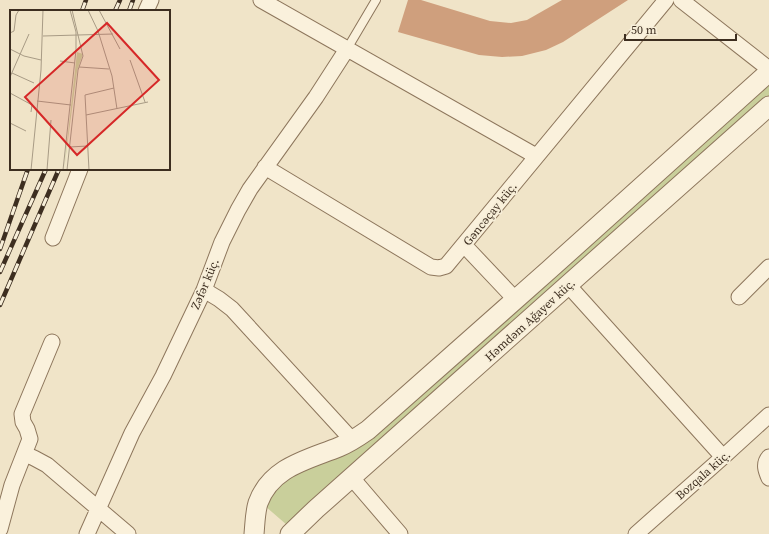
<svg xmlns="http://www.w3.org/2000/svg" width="769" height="534" font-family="'Source Serif 4',serif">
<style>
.green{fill:#c9cf9b}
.building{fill:#cf9f7d}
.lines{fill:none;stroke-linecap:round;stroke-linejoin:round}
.service-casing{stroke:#8d765c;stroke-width:10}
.minor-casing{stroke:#8d765c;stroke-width:17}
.tertiary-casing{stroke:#8d765c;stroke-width:21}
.service{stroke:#faf1dc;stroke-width:8}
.minor{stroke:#faf1dc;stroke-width:15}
.tertiary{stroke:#faf1dc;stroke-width:19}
.rail-casing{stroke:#3d2e20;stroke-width:4.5}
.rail{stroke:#f7eed8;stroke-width:3;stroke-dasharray:9;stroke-linecap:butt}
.labels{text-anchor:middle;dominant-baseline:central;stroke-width:3.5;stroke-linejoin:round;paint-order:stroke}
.street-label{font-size:12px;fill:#3d2e20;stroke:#f7eed8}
.inset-road{fill:none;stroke:#a89b85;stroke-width:1}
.view{fill:#d62828;fill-opacity:0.15;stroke:#d62828;stroke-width:2}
.inset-edge{fill:none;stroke:#3d2e20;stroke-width:2}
</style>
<rect width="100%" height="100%" fill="#f0e4c8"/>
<path class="green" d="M769 81V96L287 525 265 506 271 491 287 476 325 462Z"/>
<path class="building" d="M408 0H421L490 21 511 23 527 20 562 0H628L563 42 546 50 522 56 502 57 479 55 398 32Z"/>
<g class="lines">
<defs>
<path id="service" d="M347 49 376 0"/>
<path id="minor" d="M261 0 536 156
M681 0 769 69
M146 11 151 0
M265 167 431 267 439 268 446 266 666 0
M53 238 80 169
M464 245 515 299
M568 285 723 457
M204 290 219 299 232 309 353 441
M739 297 769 267
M25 454 34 458 47 465 128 534
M769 457C763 464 766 471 769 478
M352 478 400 534
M0 529 12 485 30 439 27 429 23 422 22 414 52 342
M87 534 132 433 163 376 204 290 222 242 238 210 250 189 316 97 347 49
M636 534 723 457 769 415"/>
<path id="tertiary" d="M254 534C255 524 255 513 258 503 271 467 307 460 339 447 349 443 358 437 368 430L550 269 769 72
M290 534 316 509 769 106"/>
</defs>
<use href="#service" class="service-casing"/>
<use href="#minor" class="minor-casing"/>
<use href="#tertiary" class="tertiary-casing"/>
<use href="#service" class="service"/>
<use href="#minor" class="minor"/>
<use href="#tertiary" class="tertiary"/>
<defs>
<path id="rail" d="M82 11 86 0
M115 11 120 0
M129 11 133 0
M0 249 28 169
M0 272 46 169
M0 305 59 169"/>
</defs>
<use href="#rail" class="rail-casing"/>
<use href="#rail" class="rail"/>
</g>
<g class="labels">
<g class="street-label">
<text transform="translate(490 214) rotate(-51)">Gəncəçay küç.</text>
<text transform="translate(205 284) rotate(-67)">Zəfər küç.</text>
<text transform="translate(530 320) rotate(-42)">Həmdəm Ağayev küç.</text>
<text transform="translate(703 475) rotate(-41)">Bozqala küç.</text>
</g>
</g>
<g transform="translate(10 10)">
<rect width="160" height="160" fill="#f0e4c8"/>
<path d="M67 42 73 44 67 61 54 160Z" fill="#c9cf9b"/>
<path class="inset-road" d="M78 0 88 21 102 66 107 99M89 0 110 39M0 23 4 21 6 5 9 0M33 26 103 24M0 39 14 46 31 50M120 50 135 92M50 51 65 53M69 57 99 59M2 63 24 73M0 67 19 24M0 83 22 95 21 102M27 91 61 95M76 105 138 92M0 113 16 121M59 137 78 136M21 160 31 60 33 0M37 160 41 110M53 160 66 40V22L60 0M57 160 68 60 73 46 62 0M79 160 75 85 104 78"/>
<path class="view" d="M97 13 149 70 67 145 15 87Z"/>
<rect width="160" height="160" class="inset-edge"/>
</g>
<path d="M625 34v6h111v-6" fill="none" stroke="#3d2e20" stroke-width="2"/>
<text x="631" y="34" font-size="12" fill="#3d2e20" stroke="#f7eed8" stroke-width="3" paint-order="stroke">50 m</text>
</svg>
